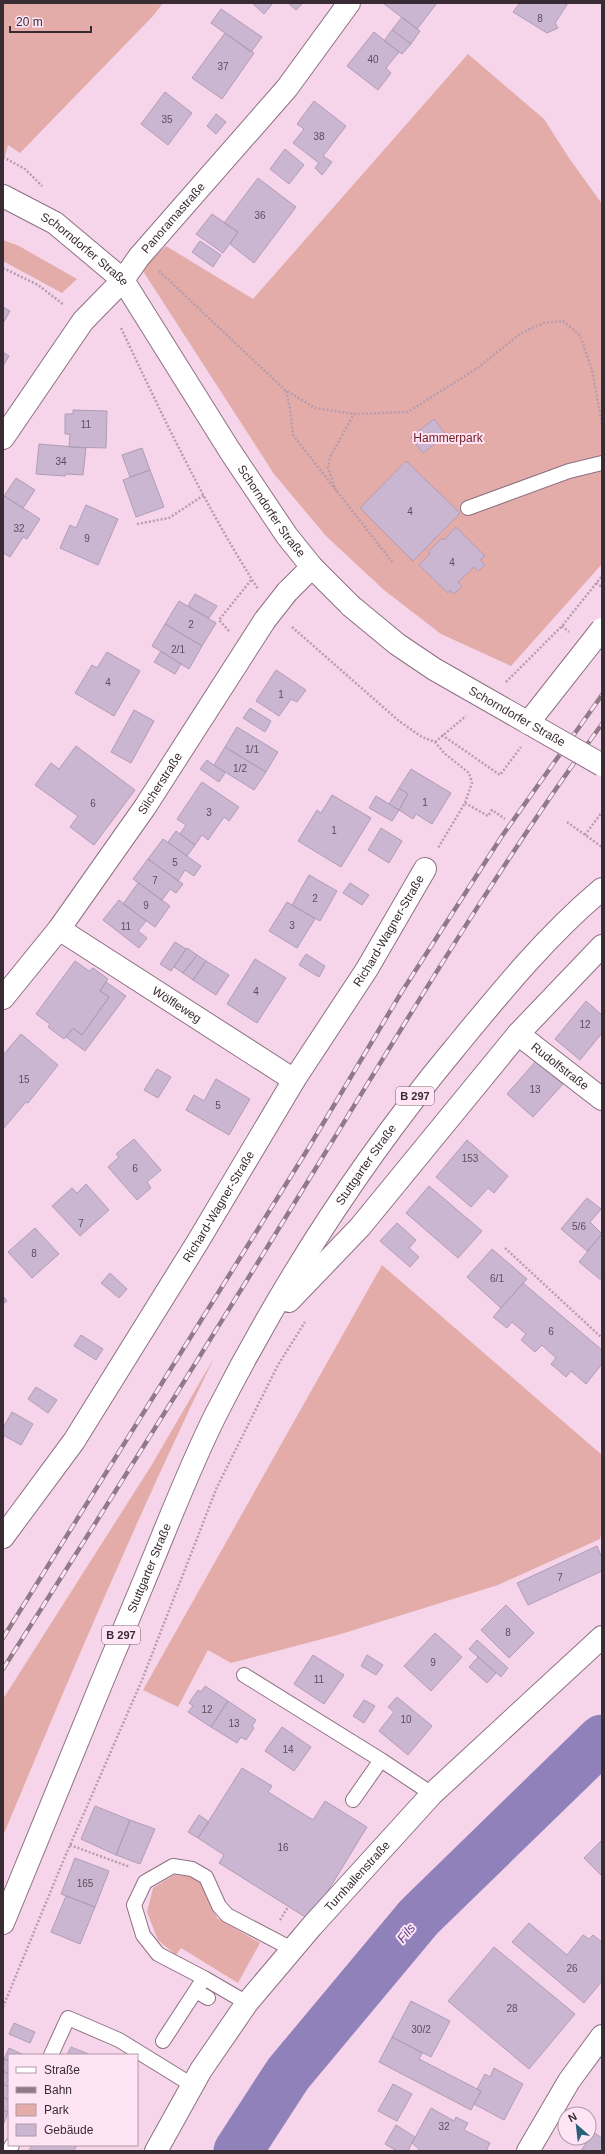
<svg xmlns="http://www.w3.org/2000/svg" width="605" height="2154" font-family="Helvetica,sans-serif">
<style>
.green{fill:#e3aca9}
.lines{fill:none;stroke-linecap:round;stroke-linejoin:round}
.river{stroke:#9181bb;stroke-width:49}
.building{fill:#cbb6d2;stroke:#b19cb7}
.lane-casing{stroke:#8d7083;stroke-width:16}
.street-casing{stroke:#8d7083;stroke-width:24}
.secondary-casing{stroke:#8d7083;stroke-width:24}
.primary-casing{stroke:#8d7083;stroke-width:24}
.path{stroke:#b79cad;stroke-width:2.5;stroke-dasharray:2 2;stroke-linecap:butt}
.lane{stroke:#fff;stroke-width:14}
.street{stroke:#fff;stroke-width:22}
.secondary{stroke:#fff;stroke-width:22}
.primary{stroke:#fff;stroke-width:22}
.rail-casing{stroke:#907a88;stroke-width:4.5}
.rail{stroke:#ffe4f5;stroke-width:3;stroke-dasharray:9;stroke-linecap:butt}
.street-bridge-casing{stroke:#8d7083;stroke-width:24;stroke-linecap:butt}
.secondary-bridge-casing{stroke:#8d7083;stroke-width:24;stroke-linecap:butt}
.street-bridge{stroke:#fff;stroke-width:22}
.secondary-bridge{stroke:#fff;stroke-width:22}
.labels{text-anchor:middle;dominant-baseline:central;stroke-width:4;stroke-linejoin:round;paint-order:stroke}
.number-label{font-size:10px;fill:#5d4e5b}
.shield{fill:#ffe4f5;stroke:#74626d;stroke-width:1}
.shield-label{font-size:11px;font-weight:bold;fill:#382b33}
.street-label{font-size:12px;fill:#382b33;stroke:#ffe4f5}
.park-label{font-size:12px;fill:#721e23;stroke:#ffe4f5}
.water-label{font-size:13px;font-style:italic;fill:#5e468f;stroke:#ffe4f5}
</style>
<rect width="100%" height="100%" fill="#f6d5ea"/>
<path class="green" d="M3 3H163L153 16 20 153 8 145 3 164Z
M468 54 544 119 569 158 602 204V564L511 666 441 634 384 590 326 536 274 474 141 268 166 246 253 299Z
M3 240 19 246 77 279 62 293 3 261Z
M382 1265 602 1455V1529L600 1539 498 1585 341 1634 231 1663 208 1650 178 1707 143 1690Z
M214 1358C138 1515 70 1675 3 1836V1699L151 1466Z
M174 1875 190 1876 200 1881 217 1918 260 1943 238 1983 181 1948 176 1955 158 1940 147 1912 153 1888Z"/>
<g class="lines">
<path class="river" d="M238 2151 288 2074 419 1917 602 1739"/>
</g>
<path class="building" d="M252 3H273L264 14Z
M288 3H303L296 10Z
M383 3H437L417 29Z
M520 3H568L555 23 558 28 547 33 513 12Z
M221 9 262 37 251 52 211 23Z
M402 17 420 31 411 44 392 30Z
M392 30 411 44 402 54 384 41Z
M374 32 399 52 386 68 391 73 378 90 347 66Z
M225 33 254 53 222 99 192 78Z
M165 92 192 113 168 145 141 124Z
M314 101 346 126 323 156 332 162 322 175 315 168 319 163 293 143 304 129 297 124Z
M216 114 226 122 216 134 207 126Z
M285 149 304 165 289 184 270 169Z
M258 178 296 207 254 263 230 244 238 232 224 223Z
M212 214 238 232 223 253 196 234Z
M200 241 221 255 213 267 192 252Z
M3 307 10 311 3 323Z
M3 352 9 356 3 366Z
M73 410 107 411 106 448 69 447 70 434H65V414H73Z
M434 419 446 435 423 453 411 437Z
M39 444 86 448 83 475 66 474 65 476 36 474Z
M142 448 150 470 130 477 122 455Z
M406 461 460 513 413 561 360 508Z
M150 470 164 507 136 517 123 480Z
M16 478 35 490 23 508 4 496Z
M3 495 40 519 27 539 23 537 10 557 3 553Z
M86 505 118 519 98 565 60 548 70 525 76 528Z
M456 527 485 556 480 560 485 565 478 571 474 567 458 582 462 586 454 594 450 590 448 593 419 565 430 554 428 552 442 538 444 540Z
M195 594 217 606 209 618 188 606Z
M179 601 216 623 202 646 165 624Z
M165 624 202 646 189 669 152 646Z
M161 651 181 664 175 674 154 662Z
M107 652 140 671 114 716 75 693 92 665 97 668Z
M276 670 306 690 297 702 291 699 279 716 256 701Z
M250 708 271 721 265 732 243 718Z
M134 710 154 721 131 763 111 752Z
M237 727 278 752 266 772 225 747Z
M76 746 135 790 94 845 70 827 78 816 35 785 51 763 59 769Z
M225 747 266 772 254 790 214 765Z
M207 760 225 773 219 782 200 769Z
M411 769 451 793 432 824 416 814 413 819 399 810 408 794 399 788Z
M202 782 239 807 229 821 224 817 208 840 202 835 195 845 180 834 186 825 177 819Z
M399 788 408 794 399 810 389 804Z
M332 795 371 818 341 867 298 841 317 810 321 813Z
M376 796 399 810 392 821 369 808Z
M381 828 402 841 389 863 368 850Z
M176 831 195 845 187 856 168 842Z
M163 839 201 866 194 876 185 870 178 881 148 859Z
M148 859 183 884 176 893 170 889 162 900 133 879Z
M309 875 337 891 320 921 292 905Z
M138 883 170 906 155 927 123 904Z
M350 883 369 895 362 905 343 893Z
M119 900 146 921 138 931 147 938 139 948 103 920Z
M287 902 315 919 297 948 269 931Z
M175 942 186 949 171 971 160 964Z
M187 948 197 955 183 973 174 967Z
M306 954 325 966 319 977 299 965Z
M197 955 206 961 193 980 183 973Z
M255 959 286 978 257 1023 227 1004Z
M75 961 89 971 93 968 108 979 100 991 109 997 82 1035 73 1028 64 1039 48 1027 50 1024 36 1014Z
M206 961 229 975 216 995 193 980Z
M106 982 126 996 85 1051 66 1037 73 1028 82 1035 109 997 100 991Z
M586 1001 602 1015V1033L580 1060 555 1039Z
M21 1034 58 1065 28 1103 26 1102 3 1129V1055Z
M536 1061 563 1084 533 1117 507 1094Z
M157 1069 171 1077 158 1098 144 1090Z
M216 1079 250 1099 229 1135 186 1110 194 1095 204 1101Z
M134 1139 161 1170 147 1182 151 1188 137 1200 108 1167 119 1157 116 1154Z
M467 1140 508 1176 494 1193 488 1188 471 1207 436 1177Z
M86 1184 109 1210 80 1236 52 1206 72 1188 77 1193Z
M429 1186 482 1231 458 1258 406 1213Z
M587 1198 601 1209 590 1222 602 1234 587 1251 561 1229Z
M397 1223 416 1240 409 1248 419 1257 410 1267 380 1241Z
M35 1228 59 1254 32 1278 8 1252Z
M602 1234V1281L579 1262Z
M492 1249 527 1279 501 1308 467 1277Z
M110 1273 127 1289 119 1298 101 1283Z
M523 1283 602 1350V1364L586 1384 571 1371 566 1377 551 1364 556 1358 542 1345 535 1352 521 1340 526 1334 512 1322 507 1328 493 1317Z
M3 1296 7 1301 3 1304Z
M81 1335 103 1349 96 1360 74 1346Z
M36 1387 57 1400 48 1413 28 1399Z
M12 1412 33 1424 21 1445 3 1435V1428Z
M597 1546 602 1558V1571L528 1605 517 1583Z
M506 1605 534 1633 509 1658 481 1630Z
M435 1633 462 1657 431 1691 404 1666Z
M477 1640 508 1668 501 1677 469 1649Z
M313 1655 344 1675 324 1704 294 1684Z
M367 1655 383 1665 376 1675 361 1666Z
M478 1657 496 1673 487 1683 469 1667Z
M205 1686 228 1701 211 1727 188 1712 193 1706 189 1703 198 1690 201 1692Z
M397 1697 432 1726 408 1755 379 1731 394 1712 388 1707Z
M364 1700 375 1706 364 1723 353 1716Z
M228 1701 256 1720 252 1726 254 1728 246 1740 241 1737 237 1743 211 1727Z
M282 1727 311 1747 294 1771 265 1751Z
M242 1768 272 1786 268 1792 313 1820 325 1801 367 1827 310 1920 219 1863 224 1855 198 1838Z
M95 1806 130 1820 116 1855 81 1839Z
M199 1815 209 1822 198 1838 188 1832Z
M130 1820 155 1829 140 1864 116 1855Z
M602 1840V1876L584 1858Z
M75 1858 109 1871 95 1907 61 1894Z
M66 1896 95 1907 80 1944 51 1932Z
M529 1923 567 1955 583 1935 589 1939 593 1935 602 1942V1981L584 2003 512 1942Z
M494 1947 575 2014 529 2069 448 2001Z
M411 2001 450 2021 431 2057 392 2037Z
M14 2023 35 2032 30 2043 9 2034Z
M392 2037 422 2053 419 2059 481 2091 471 2110 379 2062Z
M71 2047 91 2055H67Z
M9 2048 24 2055H9V2061L4 2059Z
M4 2059 9 2061V2074L3 2071Z
M494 2068 523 2084 504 2120 474 2104 481 2091 477 2089 485 2074 490 2077Z
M3 2071 9 2074V2087L3 2084Z
M3 2084 9 2087V2100L3 2097Z
M393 2084 412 2094 397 2121 378 2111Z
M3 2097 9 2100 8 2112 3 2110Z
M431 2108 454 2121 456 2117 468 2123 464 2130 490 2143 486 2151H421L412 2143Z
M3 2110 8 2112 4 2123H3Z
M396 2125 415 2137 408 2151H397L385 2144Z
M593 2132 602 2138V2151H581Z
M32 2145H77L74 2151H29Z"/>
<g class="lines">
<defs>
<path id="lane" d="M468 508 569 471 602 463
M244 1675 381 1760
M353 1800 381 1760 432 1794
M204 1978 158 1954 143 1935 134 1905 145 1882 173 1866 192 1869 206 1877 219 1906 227 1915 292 1949
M196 1991 208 1998
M163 2041 204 1978 247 2003
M51 2055 68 2018 119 2040 192 2085
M9 2151 12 2145"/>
<g id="street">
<path id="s1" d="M3 438 83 321 123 280 139 257 287 88 349 3"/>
<path d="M287 592 312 567"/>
<path id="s2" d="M59 929 294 1080"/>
<path id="s3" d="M3 998 59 929 145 807 265 620"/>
<path id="s4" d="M518 1034 602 1099"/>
<path id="s5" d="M3 1537 74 1441 197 1243 294 1080 367 969 425 869"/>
<path id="s6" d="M156 2151 201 2070 247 2003 312 1926 432 1794 602 1637"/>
<path d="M528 2151 569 2081 602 2036"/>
</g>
<g id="secondary">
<path id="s7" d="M3 196 55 223 123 280 230 451 287 536 312 567 351 606"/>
</g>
<g id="primary">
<path d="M289 1301 360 1227 518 1034 602 946"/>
<path id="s8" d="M3 1923C49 1810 95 1698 142 1586 166 1529 188 1470 216 1414 282 1284 361 1161 454 1049 500 993 546 936 602 889"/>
</g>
</defs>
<use href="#lane" class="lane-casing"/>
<use href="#street" class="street-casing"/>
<use href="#secondary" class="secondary-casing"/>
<use href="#primary" class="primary-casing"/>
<path class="path" d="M3 157 25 169 42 186
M3 268 38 285 64 305
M159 271 285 390 315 408 354 414 408 412 479 367 521 333 544 323 563 321 580 335 592 370 602 424
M121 328C163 417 205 506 258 589
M286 391 290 408 293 435 393 563
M336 491 328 468 330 457 354 414
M137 524 169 518 204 495
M596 583 602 587
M562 626 569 632
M292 627 399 721 422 737 435 742 444 753 469 773 472 783 465 803 438 848
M229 631 219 620 252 579
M506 682 562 626 602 576
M442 735 500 775 521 747
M435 742 466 716
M465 803 488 816 492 810 505 819
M567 822 602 847
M585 835 602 812
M505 1248 602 1338
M70 1845 130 1867
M280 1920 288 1907
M3 2007 64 1859 142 1680 217 1487 278 1365 305 1322"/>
<use href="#lane" class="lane"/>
<use href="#street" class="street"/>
<use href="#secondary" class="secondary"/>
<use href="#primary" class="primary"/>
<defs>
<path id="rail" d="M3 1638 306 1152 401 993 502 836 602 695
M3 1669C110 1501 215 1333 319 1163 410 1015 499 865 602 724"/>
</defs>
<use href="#rail" class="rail-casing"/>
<use href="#rail" class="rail"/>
<defs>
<path id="street-bridge" d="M265 620 287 592"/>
<g id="secondary-bridge">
<path id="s9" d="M351 606 397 644 434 669 602 765"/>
<path d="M528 723 602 629"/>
</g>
</defs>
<use href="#street-bridge" class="street-bridge-casing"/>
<use href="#secondary-bridge" class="secondary-bridge-casing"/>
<use href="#street-bridge" class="street-bridge"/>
<use href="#secondary-bridge" class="secondary-bridge"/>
</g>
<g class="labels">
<g class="number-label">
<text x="540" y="18">8</text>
<text x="373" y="59">40</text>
<text x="223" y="66">37</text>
<text x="167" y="119">35</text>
<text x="319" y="136">38</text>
<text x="260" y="215">36</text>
<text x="86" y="424">11</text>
<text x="61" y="461">34</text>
<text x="410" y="511">4</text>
<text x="19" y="528">32</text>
<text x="87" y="538">9</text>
<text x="452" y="562">4</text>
<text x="191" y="624">2</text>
<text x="178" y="649">2/1</text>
<text x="108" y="682">4</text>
<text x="281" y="694">1</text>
<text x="252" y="749">1/1</text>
<text x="240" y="768">1/2</text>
<text x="425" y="802">1</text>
<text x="93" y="803">6</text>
<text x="209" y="812">3</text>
<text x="334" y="830">1</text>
<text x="175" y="862">5</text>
<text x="155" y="880">7</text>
<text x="315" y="898">2</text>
<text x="146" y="905">9</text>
<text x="292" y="925">3</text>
<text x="126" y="926">11</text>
<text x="256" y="991">4</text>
<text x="585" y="1024">12</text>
<text x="24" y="1079">15</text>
<text x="535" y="1089">13</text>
<text x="218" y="1105">5</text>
<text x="470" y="1158">153</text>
<text x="135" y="1168">6</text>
<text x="81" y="1223">7</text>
<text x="579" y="1226">5/6</text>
<text x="34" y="1253">8</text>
<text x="497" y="1278">6/1</text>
<text x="551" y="1331">6</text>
<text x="560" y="1577">7</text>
<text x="508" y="1632">8</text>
<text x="433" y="1662">9</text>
<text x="319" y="1679">11</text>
<text x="207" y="1709">12</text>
<text x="406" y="1719">10</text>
<text x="234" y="1723">13</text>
<text x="288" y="1749">14</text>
<text x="283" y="1847">16</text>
<text x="85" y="1883">165</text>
<text x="572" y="1968">26</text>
<text x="512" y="2008">28</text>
<text x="421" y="2029">30/2</text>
<text x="444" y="2126">32</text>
</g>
<g class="shield">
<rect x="396" y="1087" width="38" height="18" rx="3"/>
<rect x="102" y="1626" width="38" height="18" rx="3"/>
</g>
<g class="shield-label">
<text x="415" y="1096">B 297</text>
<text x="121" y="1635">B 297</text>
</g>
<g class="street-label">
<text stroke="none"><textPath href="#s1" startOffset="279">Panoramastraße</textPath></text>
<text stroke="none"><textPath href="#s7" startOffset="98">Schorndorfer Straße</textPath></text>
<text stroke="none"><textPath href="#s7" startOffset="422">Schorndorfer Straße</textPath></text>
<text stroke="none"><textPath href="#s9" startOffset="200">Schorndorfer Straße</textPath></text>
<text stroke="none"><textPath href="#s3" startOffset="266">Silcherstraße</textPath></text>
<text stroke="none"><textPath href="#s5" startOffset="719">Richard-Wagner-Straße</textPath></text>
<text stroke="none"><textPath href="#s2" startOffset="140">Wölfleweg</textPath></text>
<text stroke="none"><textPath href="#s4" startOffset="53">Rudolfstraße</textPath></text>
<text stroke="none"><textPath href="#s8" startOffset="843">Stuttgarter Straße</textPath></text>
<text stroke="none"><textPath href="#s5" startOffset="395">Richard-Wagner-Straße</textPath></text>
<text stroke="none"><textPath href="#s8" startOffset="384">Stuttgarter Straße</textPath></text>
<text stroke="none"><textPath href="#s6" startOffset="342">Turnhallenstraße</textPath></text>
</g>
<g class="park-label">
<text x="448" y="438">Hammerpark</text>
</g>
<g class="water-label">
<text transform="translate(406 1933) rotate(-50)">Fils</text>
</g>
</g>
<rect width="605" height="2154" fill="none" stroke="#382b33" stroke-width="8"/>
<rect x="8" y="2054" width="130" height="92" fill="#ffe4f5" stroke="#af9aa7"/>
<rect x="16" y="2067" width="20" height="6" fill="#ffffff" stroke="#af9aa7"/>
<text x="44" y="2074" font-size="12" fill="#382b33">Straße</text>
<rect x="16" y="2087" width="20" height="6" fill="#907a88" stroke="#af9aa7"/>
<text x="44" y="2094" font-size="12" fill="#382b33">Bahn</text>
<rect x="16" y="2104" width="20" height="12" fill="#e3aca9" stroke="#af9aa7"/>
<text x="44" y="2114" font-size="12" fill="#382b33">Park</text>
<rect x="16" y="2124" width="20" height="12" fill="#cbb6d2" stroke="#af9aa7"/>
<text x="44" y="2134" font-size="12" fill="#382b33">Gebäude</text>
<g transform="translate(577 2126) rotate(332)"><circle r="19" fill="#ffe4f5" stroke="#af9aa7"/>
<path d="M0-3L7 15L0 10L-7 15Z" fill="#2b617c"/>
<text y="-6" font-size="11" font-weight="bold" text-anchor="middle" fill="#382b33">N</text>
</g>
<path d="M10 26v6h81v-6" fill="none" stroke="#382b33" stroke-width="2"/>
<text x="16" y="26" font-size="12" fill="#382b33" stroke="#ffe4f5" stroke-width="3" paint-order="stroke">20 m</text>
</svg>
